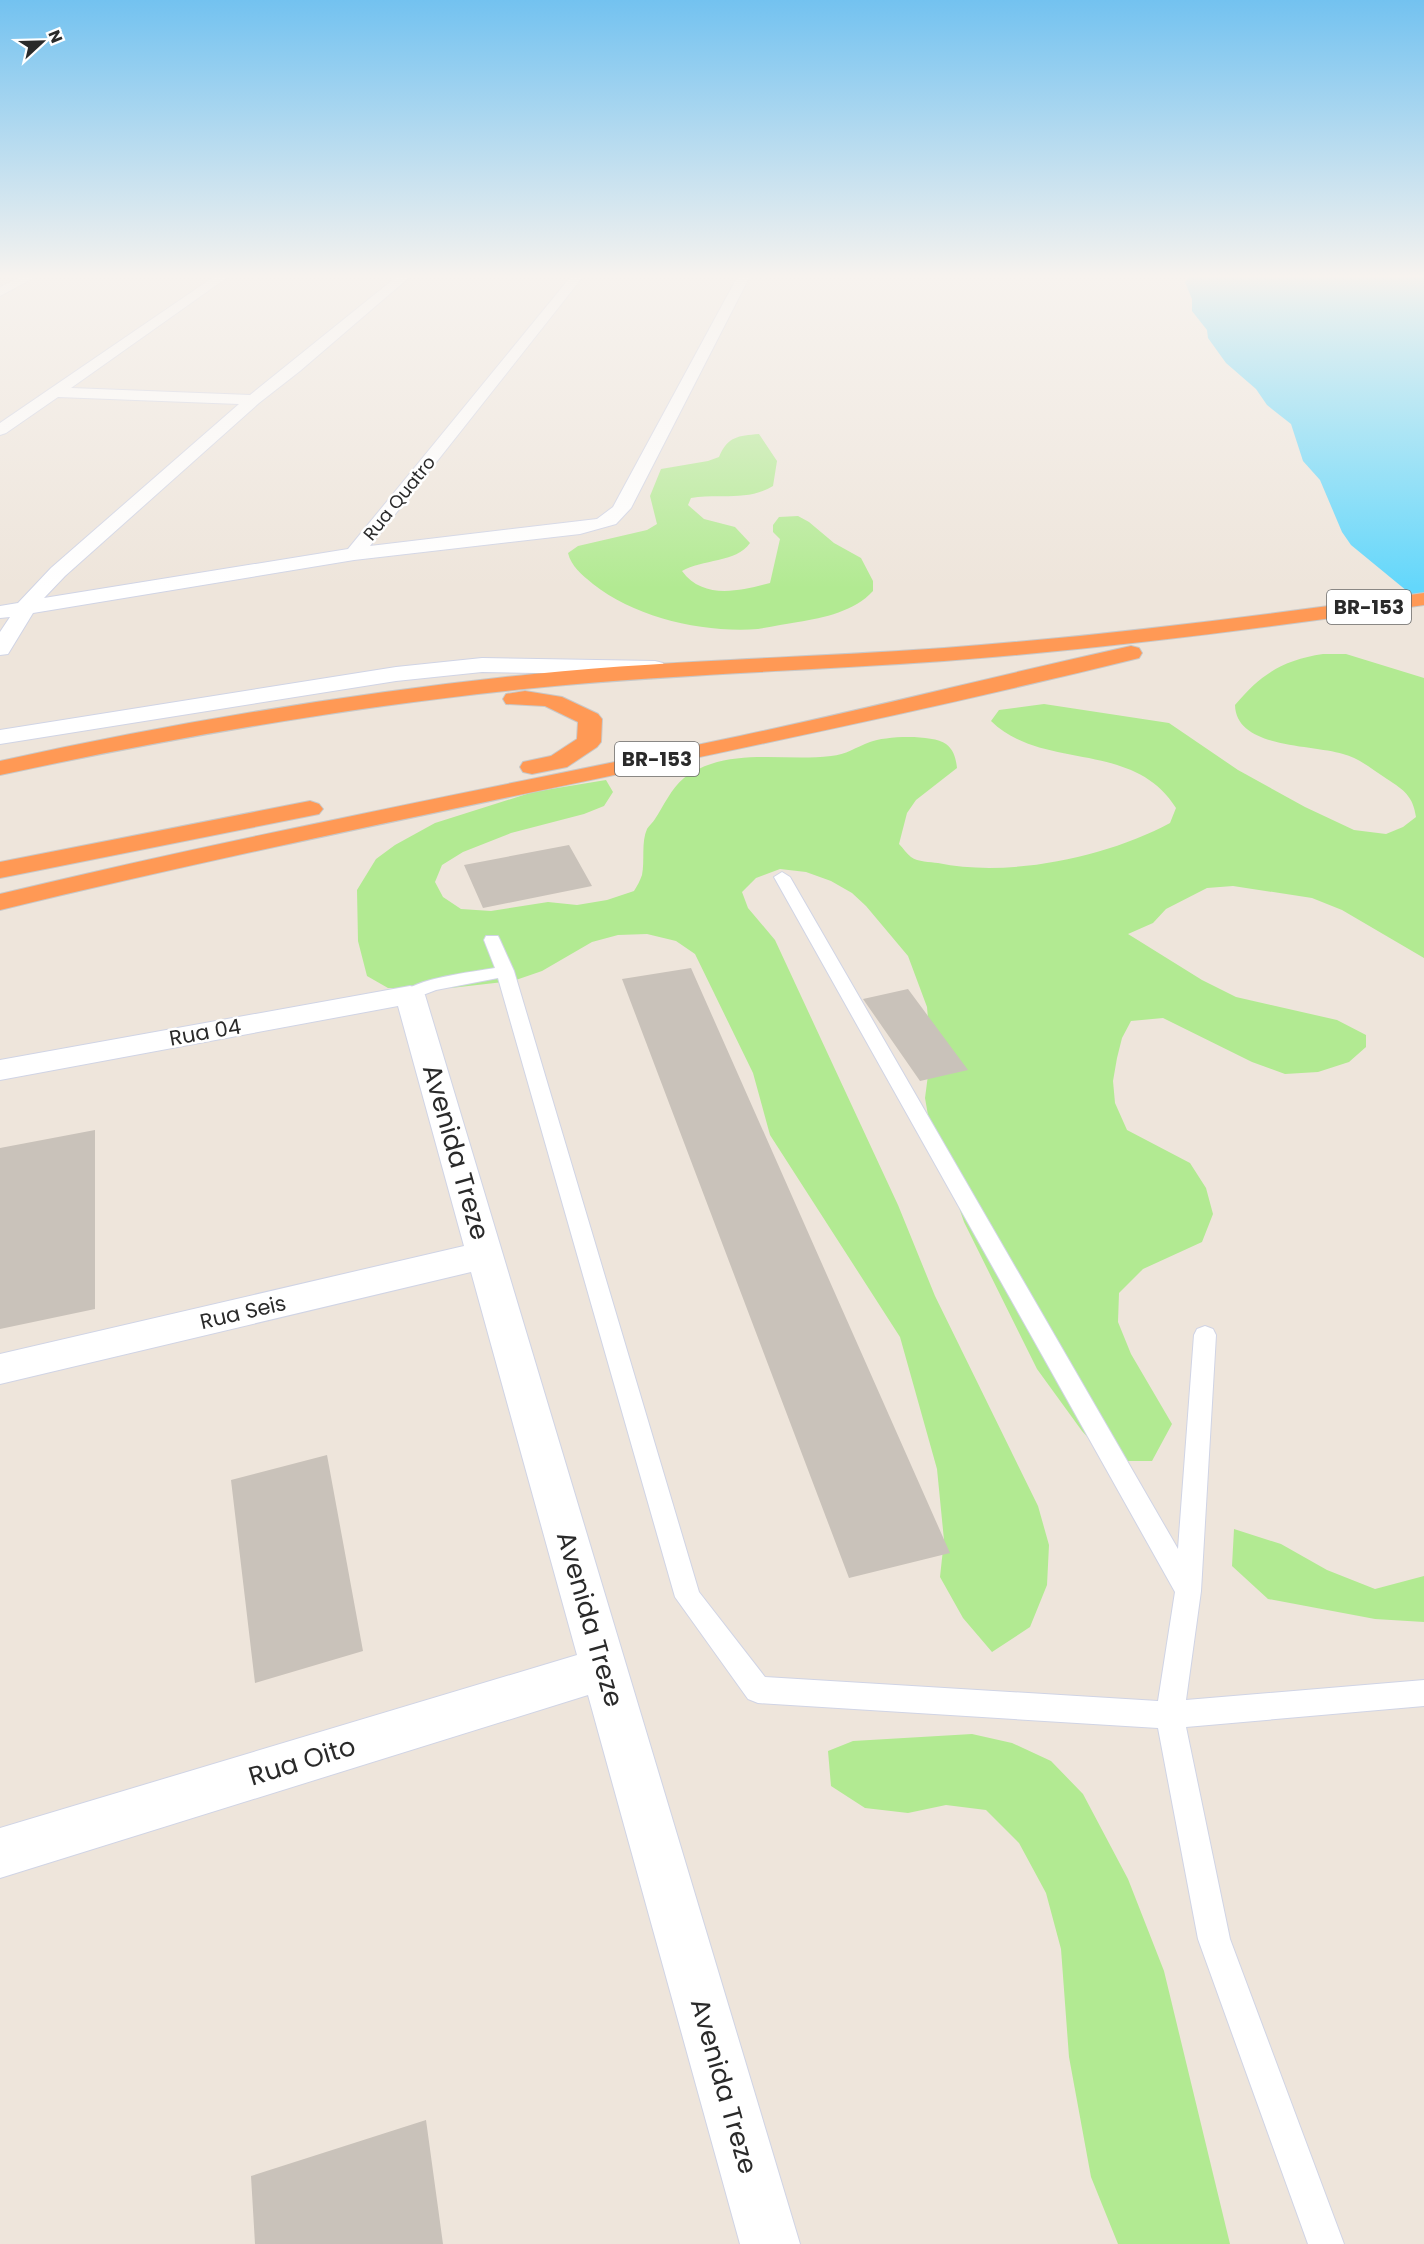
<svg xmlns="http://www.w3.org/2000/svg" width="1424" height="2244" font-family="Poppins,sans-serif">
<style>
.green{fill:#b2ea92}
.water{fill:#63d7fb}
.building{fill:#c9c2ba}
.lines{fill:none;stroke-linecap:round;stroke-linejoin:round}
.lane-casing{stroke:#d0d4e5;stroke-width:2}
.street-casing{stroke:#d0d4e5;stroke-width:2}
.secondary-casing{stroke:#d0d4e5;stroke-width:2}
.highway-casing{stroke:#c8c8c8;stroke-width:2}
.lane{fill:#fff;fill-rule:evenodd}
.street{fill:#fff;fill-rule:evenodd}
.secondary{fill:#fff;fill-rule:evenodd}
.highway{fill:#f95;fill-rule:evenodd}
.labels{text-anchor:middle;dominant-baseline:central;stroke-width:5;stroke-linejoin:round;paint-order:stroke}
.far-street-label{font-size:18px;fill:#2a2a2a;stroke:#fff}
.shield{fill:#fff;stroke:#6a6a6a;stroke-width:1.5}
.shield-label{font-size:20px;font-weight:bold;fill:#2a2a2a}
.street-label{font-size:21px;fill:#2a2a2a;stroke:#fff}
.near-street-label{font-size:26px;fill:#2a2a2a;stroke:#fff}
</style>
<rect width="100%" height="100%" fill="#eee5db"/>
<path class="green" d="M759 434 777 461 773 486C747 502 719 493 691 498L688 505 704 519 735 527 750 543C736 563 702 559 682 571 703 600 740 591 770 583L780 539 773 532V525L779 517 798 516 809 522 834 543 861 558 873 581V591C855 611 824 618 798 622 785 624 771 627 758 629 703 633 636 618 593 584 582 575 571 566 568 553L578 546 647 530 657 524 650 496 661 469 708 461 719 457C728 436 738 436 759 434Z
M1323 654H1346L1424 678V958L1342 910 1312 898 1233 886 1207 888 1166 909 1153 923 1128 934 1202 980 1236 997 1337 1020 1366 1035V1047L1349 1062 1318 1072 1285 1074 1252 1062 1163 1018 1131 1021 1122 1038 1117 1058 1113 1081 1115 1103 1127 1130 1190 1163 1206 1188 1213 1214 1202 1242 1143 1269 1119 1293 1118 1322 1131 1354 1172 1424 1152 1461H1109L1082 1431 1037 1369 964 1222 929 1121 925 1098 931 1052 927 1007 908 956 866 906 852 893 831 881 806 872 780 869 756 878 742 892 748 908 775 940 898 1205 935 1296 1038 1506 1049 1545 1047 1585 1030 1627 992 1652 963 1618 940 1577 944 1540 937 1469 900 1337 770 1135 753 1073 695 954 676 941 647 934 618 935 592 942 542 971 513 981 451 988H388L367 976 358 941 357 890 376 859 395 845 435 823 533 792 606 780 613 792 604 806 584 814 511 833 463 852 442 865 435 882 443 897 461 909 491 911 548 902 577 905 607 900 634 891C637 886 640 881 642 875 645 861 641 842 647 829 649 826 653 822 655 819 664 805 671 789 684 778 726 746 783 762 831 756 846 755 856 747 870 742 885 736 932 734 946 744 954 750 956 759 957 768L916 800 907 813 899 844C903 848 907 854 911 857 918 862 930 862 938 863 1009 878 1107 857 1170 823L1176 808C1133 739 1043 772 991 721L999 710 1044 704 1169 723 1238 770 1305 807 1354 830 1386 834 1403 827 1416 817C1413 796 1404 790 1387 779 1373 770 1359 758 1343 754 1312 744 1236 749 1235 705 1261 674 1283 660 1323 654Z
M1234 1529 1281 1544 1327 1570 1375 1589 1424 1576V1622L1375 1619 1268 1599 1232 1566Z
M972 1734 1012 1743 1051 1761 1083 1794 1128 1879 1164 1971 1230 2244H1118L1091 2177 1069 2057 1061 1949 1046 1893 1019 1843 986 1810 946 1805 908 1813 865 1808 831 1786 828 1751 853 1741Z"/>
<path class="water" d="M1191 274H1424V605L1351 545 1342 532 1320 480 1303 461 1291 424 1267 405 1256 389 1226 363 1208 338 1207 330 1192 311V299L1185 282Z"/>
<path class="building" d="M569 845 592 886 483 908 464 865Z
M691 968 950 1553 849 1578 622 979Z
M908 989 968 1070 920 1081 863 999Z
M95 1130V1309L0 1329V1148Z
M327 1455 363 1651 255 1683 231 1480Z
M426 2120 443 2244H255L251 2176Z"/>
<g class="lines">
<defs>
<path id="lane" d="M782 872 790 877 1178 1549 1194 1335 1197 1329 1205 1326 1213 1329 1216 1335 1201 1591 1186 1700 1424 1680V1706L1186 1727 1230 1939 1344 2244H1308L1198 1939 1158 1728 758 1703 748 1699 675 1597 498 978 436 990 410 1000 404 999 401 995C413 978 474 972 495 968L484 940 486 936H498L500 940 514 971 699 1592 765 1677 1158 1701 1175 1592 774 877Z"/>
<path id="street" d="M26 274H41L0 296V287Z
M218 274H232L71 388 250 395 400 274H413L300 371 259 403 65 576 44 598 348 549 573 274H585L370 546 597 519 613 507 739 274H751L631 508 616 524 580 534 354 560 33 613 8 654 0 655V632L10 617 0 618V606L18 603 51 568 239 404 58 397 6 433 0 435V423Z
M410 986 421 989 425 995 800 2244H740L588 1695 0 1878V1828L577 1655 471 1272 0 1384V1354L464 1246 398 1006 0 1080V1060Z"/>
<path id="secondary" d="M482 658 655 661 663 663 666 668 663 673 655 675 482 672 396 681 0 744V730L396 667Z"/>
<path id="highway" d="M1424 593V605C1265 628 1105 649 944 661 807 671 670 674 534 688 354 706 176 737 0 775V761C176 722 354 693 534 674 670 660 807 658 944 648 1105 636 1265 615 1424 593Z
M1131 646 1139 648 1142 653 1139 658C761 751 378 818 0 910V894C245 835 493 788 740 736 871 708 1000 675 1131 646Z
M525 691 562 697 598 714 602 719 601 742 597 747 567 767 532 774 523 772 520 767 523 762 551 756 577 739 578 722 545 706 506 704 503 699 506 694Z
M310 801 319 804 323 809 319 814 0 878V862Z"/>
</defs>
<use href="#lane" class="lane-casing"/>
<use href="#street" class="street-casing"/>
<use href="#secondary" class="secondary-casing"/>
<use href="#highway" class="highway-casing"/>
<use href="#lane" class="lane"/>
<use href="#street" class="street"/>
<use href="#secondary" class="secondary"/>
<use href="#highway" class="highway"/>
</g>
<linearGradient id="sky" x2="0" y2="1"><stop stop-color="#73c2f0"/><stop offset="0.47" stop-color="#f7f3ef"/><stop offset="1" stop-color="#f7f3ef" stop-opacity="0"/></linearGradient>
<rect width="1424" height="588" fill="url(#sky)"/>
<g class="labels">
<g class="far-street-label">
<text transform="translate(399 498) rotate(-51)">Rua Quatro</text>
</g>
<g class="shield">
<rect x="1327" y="590" width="84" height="34" rx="4.5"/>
<rect x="615" y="742" width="84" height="34" rx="4.5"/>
</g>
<g class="shield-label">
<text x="1369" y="607">BR-153</text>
<text x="657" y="759">BR-153</text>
</g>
<g class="street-label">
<text transform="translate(205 1032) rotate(-10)">Rua 04</text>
<text transform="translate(243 1312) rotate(-13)">Rua Seis</text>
</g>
<g class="near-street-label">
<text transform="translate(456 1152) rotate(74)">Avenida Treze</text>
<text transform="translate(590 1619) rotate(74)">Avenida Treze</text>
<text transform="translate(302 1761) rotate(-17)">Rua Oito</text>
<text transform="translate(724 2086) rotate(74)">Avenida Treze</text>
</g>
</g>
<g transform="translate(42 42) rotate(68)" stroke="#ffffff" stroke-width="4.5" paint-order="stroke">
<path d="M0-4.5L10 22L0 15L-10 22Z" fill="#2a2a2a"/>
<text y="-9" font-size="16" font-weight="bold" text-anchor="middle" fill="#2a2a2a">N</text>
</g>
</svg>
